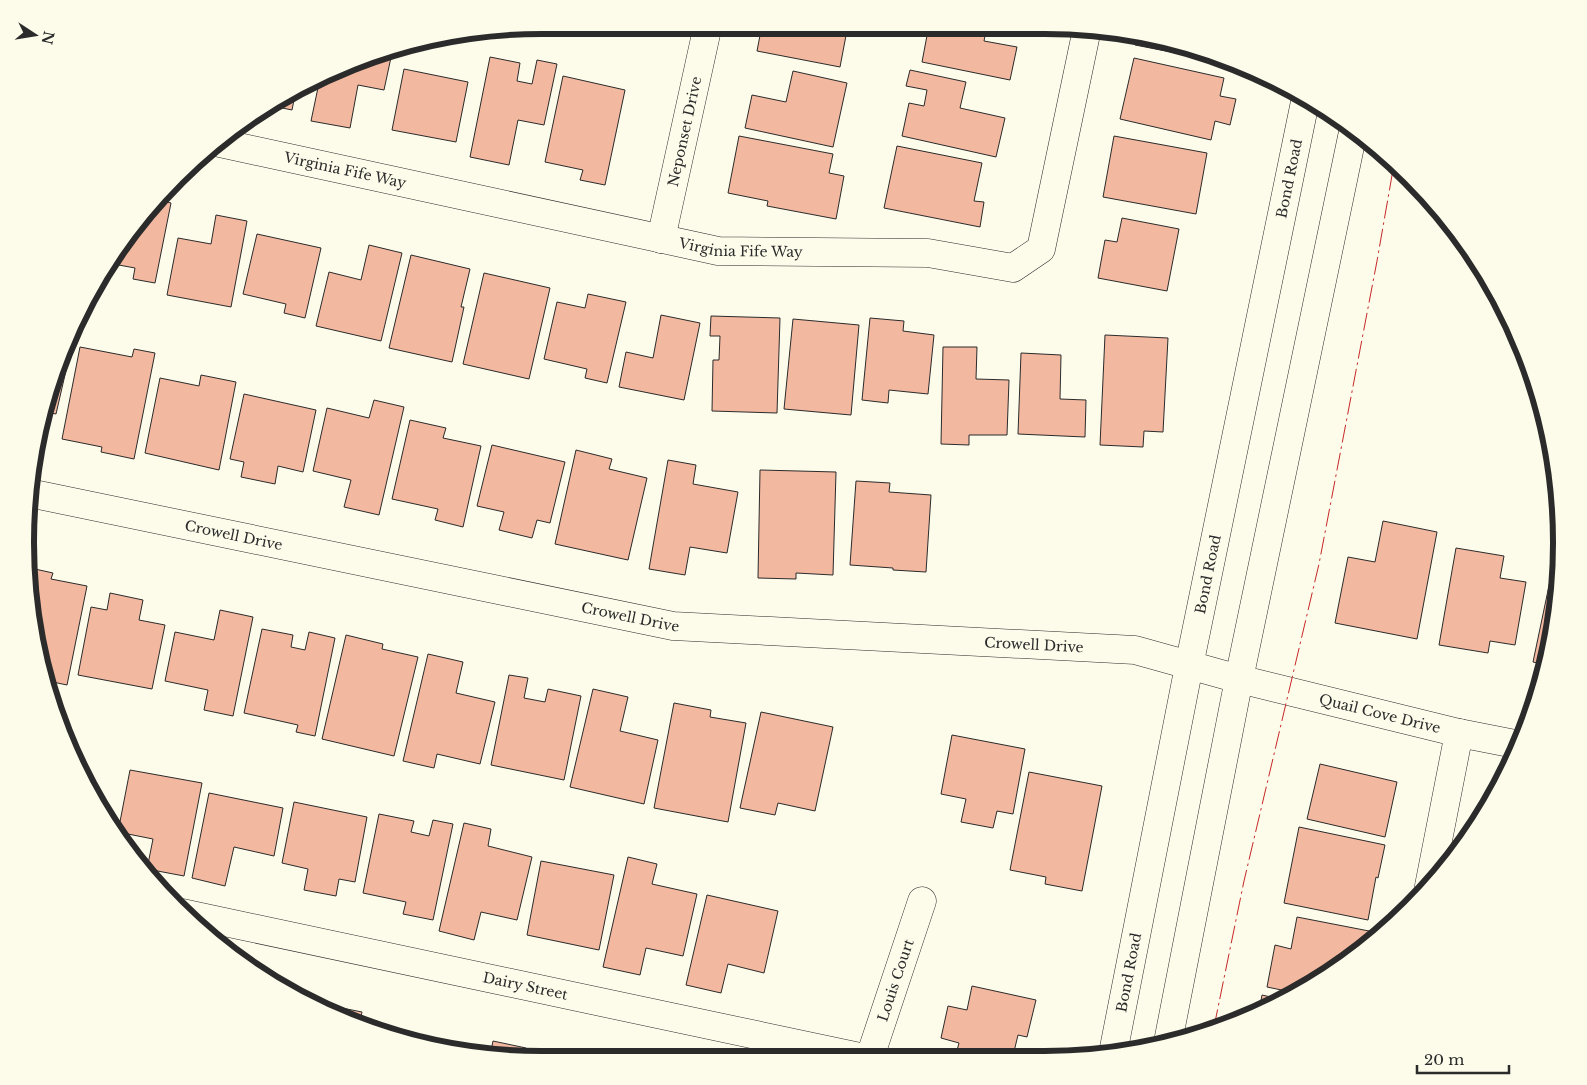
<svg xmlns="http://www.w3.org/2000/svg" width="1587" height="1085" font-family="'Libre Baskerville',serif">
<style>
.building{fill:#f2b8a0;stroke:#2b2b2b}
.lines{fill:none;stroke-linecap:round;stroke-linejoin:round}
.minor-casing{stroke:#2b2b2b;stroke-width:29}
.tertiary-casing{stroke:#2b2b2b;stroke-width:29}
.primary-casing{stroke:#2b2b2b;stroke-width:29}
.minor{stroke:#fdfbea;stroke-width:28}
.tertiary{stroke:#fdfbea;stroke-width:28}
.primary{stroke:#fdfbea;stroke-width:28}
.power{stroke:#c62828;stroke-width:1;stroke-dasharray:18 4 2.5 4;stroke-linecap:butt}
.labels{text-anchor:middle;dominant-baseline:central;stroke-width:4;stroke-linejoin:round;paint-order:stroke}
.street-label{font-size:14px;fill:#2b2b2b;stroke:#fdfbea}
.rim{fill:none;stroke:#2b2b2b;stroke-width:6}
</style>
<rect width="100%" height="100%" fill="#fdfbea"/>
<path class="building" d="M614 25H647L645 33Z
M762 25H848L840 67 757 51Z
M929 25H987L984 41 1017 47 1010 80 922 62Z
M1137 34 1211 53 1229 61 1228 63 1135 45Z
M393 48 384 90 358 85 350 128 311 121 320 78 344 65Z
M490 57 520 63 517 81 532 84 537 60 557 64 544 125 518 120 509 165 470 157Z
M1134 58 1224 78 1220 96 1236 99 1230 125 1215 121 1211 140 1120 119Z
M404 69 468 82 456 142 392 130Z
M910 70 966 82 960 108 1005 118 996 157 902 136 909 103 924 106 927 90 906 86Z
M793 71 847 83 833 147 745 128 752 95 786 102Z
M563 76 625 90 605 185 580 180 583 170 545 162Z
M296 90 292 110 268 105Z
M739 136 833 154 829 173 844 176 836 219 767 206 768 201 728 193Z
M1114 136 1207 153 1196 214 1103 197Z
M897 146 982 163 974 201 984 202 980 227 884 208Z
M156 199 171 203 155 283 133 279 135 268 108 263 112 255Z
M216 215 247 221 231 307 167 295 178 238 211 244Z
M1122 218 1179 229 1167 291 1098 278 1105 240 1117 242Z
M257 234 321 248 305 318 284 313 286 304 243 294Z
M369 245 402 253 381 341 316 326 329 272 361 280Z
M411 255 470 269 461 307H464L452 362 389 348Z
M484 273 550 288 529 379 463 364Z
M588 294 626 302 607 383 585 378 587 369 544 359 557 302 585 308Z
M661 315 700 323 684 400 619 387 626 352 653 358Z
M711 316 780 318 777 413 712 411 713 360H719L720 336H710Z
M870 318 904 321 903 331 934 335 928 394 889 390 888 403 862 400Z
M793 319 859 325 851 415 784 409Z
M1105 335 1168 338 1163 432 1144 431 1143 447 1100 445Z
M80 347 132 357 134 349 155 353 134 459 101 452 102 447 62 439Z
M943 347H977L976 379 1009 380 1007 435H969V445L941 444Z
M63 352 70 353 56 414 46 412Z
M1021 353 1061 355 1060 399 1086 400 1085 437 1018 434Z
M201 375 236 382 219 470 145 453 160 378 199 386Z
M244 394 316 410 303 472 278 466 275 484 241 477 244 462 230 459Z
M374 400 404 407 379 515 344 507 351 480 313 471 327 408 369 418Z
M410 420 446 428 443 438 481 446 463 527 435 520 438 509 392 499Z
M492 445 565 462 550 523 537 520 532 538 499 530 504 512 477 506Z
M576 450 612 459 609 469 647 478 628 560 555 544Z
M668 460 696 465 693 484 738 492 727 553 690 547 685 575 649 569Z
M760 470 836 472 833 575 796 573V579L758 578Z
M856 481 890 483 889 492 931 495 926 572 893 570V568L850 565Z
M1383 521 1437 532 1417 639 1335 623 1348 557 1375 562Z
M1456 548 1504 556 1500 578 1526 582 1515 645 1490 641 1488 653 1439 645Z
M26 567 53 573 51 579 87 586 67 685 48 681 35 643Z
M1551 576 1559 577 1552 644 1546 665 1533 662Z
M110 593 143 600 139 620 165 625 152 689 78 675 91 607 107 610Z
M220 610 253 617 233 716 204 710 208 690 165 681 175 632 214 640Z
M262 629 293 635 291 647 305 650 309 632 335 638 315 736 296 732 298 725 244 713Z
M346 635 383 644 382 649 418 657 394 756 322 739Z
M428 654 463 662 456 693 495 702 480 764 437 754 434 768 403 761Z
M509 675 528 678 524 698 545 702 548 689 581 696 564 780 491 765Z
M593 689 628 697 620 731 658 740 644 804 570 787Z
M674 703 711 710 710 717 746 723 728 822 654 808Z
M761 712 833 727 815 811 778 803 775 815 740 808Z
M952 735 1025 749 1013 814 997 811 993 828 961 822 966 799 941 794Z
M1320 764 1397 782 1385 837 1307 819Z
M130 770 202 783 184 876 147 869 153 839 118 832Z
M1029 772 1102 786 1082 891 1045 884 1046 877 1010 870Z
M209 793 283 808 274 856 234 847 225 886 192 878Z
M294 802 367 817 355 882 339 879 336 896 304 890 308 869 282 863Z
M379 814 414 821 411 832 429 836 433 820 453 824 433 920 403 914 406 902 363 893Z
M464 823 491 829 488 846 532 857 517 920 481 912 474 940 439 931Z
M1299 827 1385 845 1378 878 1376 877 1368 920 1284 903Z
M628 857 657 864 652 884 697 894 683 956 646 948 640 975 603 967Z
M541 861 614 875 599 950 527 935Z
M707 895 778 911 764 973 728 964 721 993 686 985Z
M1297 917 1369 931 1365 948 1296 993 1267 987 1275 945 1291 949Z
M972 986 1036 1000 1027 1037 1018 1035 1012 1060H964L955 1058 959 1043 941 1038 948 1006 967 1010Z
M1262 995 1284 1000 1274 1007 1259 1011Z
M327 1005 362 1012 359 1025 344 1020 326 1011Z
M406 1035 438 1041 437 1049 405 1039Z
M493 1041 526 1048 524 1058 490 1055Z"/>
<g class="lines">
<defs>
<g id="minor">
<path id="s1" d="M220 143 718 251 928 253 1013 268 1041 249 1087 29"/>
<path id="s2" d="M661 239 708 25"/>
<path id="s3" d="M1239 679 1459 733 1520 745"/>
<path d="M1429 886 1459 733"/>
<path id="s4" d="M182 913 869 1059"/>
<path id="s5" d="M869 1060 922 901"/>
</g>
<g id="tertiary">
<path id="s6" d="M29 493 673 626 1135 650 1239 679"/>
</g>
<g id="primary">
<path d="M1168 1042 1239 679 1353 132"/>
<path id="s7" d="M1113 1053 1189 666 1306 97"/>
</g>
</defs>
<use href="#minor" class="minor-casing"/>
<use href="#tertiary" class="tertiary-casing"/>
<use href="#primary" class="primary-casing"/>
<use href="#minor" class="minor"/>
<use href="#tertiary" class="tertiary"/>
<use href="#primary" class="primary"/>
<path class="power" d="M1214 1027 1244 881 1319 564 1377 261 1394 164"/>
</g>
<g class="labels">
<g class="street-label">
<text stroke="none"><textPath href="#s2" startOffset="110">Neponset Drive</textPath></text>
<text stroke="none"><textPath href="#s1" startOffset="128">Virginia Fife Way</textPath></text>
<text stroke="none"><textPath href="#s7" startOffset="892">Bond Road</textPath></text>
<text stroke="none"><textPath href="#s1" startOffset="532">Virginia Fife Way</textPath></text>
<text stroke="none"><textPath href="#s6" startOffset="209">Crowell Drive</textPath></text>
<text stroke="none"><textPath href="#s7" startOffset="488">Bond Road</textPath></text>
<text stroke="none"><textPath href="#s6" startOffset="614">Crowell Drive</textPath></text>
<text stroke="none"><textPath href="#s6" startOffset="1019">Crowell Drive</textPath></text>
<text stroke="none"><textPath href="#s3" startOffset="145">Quail Cove Drive</textPath></text>
<text stroke="none"><textPath href="#s7" startOffset="82">Bond Road</textPath></text>
<text stroke="none"><textPath href="#s5" startOffset="84">Louis Court</textPath></text>
<text stroke="none"><textPath href="#s4" startOffset="351">Dairy Street</textPath></text>
</g>
</g>
<path d="M0 0H1587V1085H0ZM542 34H1045A508 508 0 0 1 1553 542V543A508 508 0 0 1 1045 1051H542A508 508 0 0 1 34 543V542A508 508 0 0 1 542 34Z" fill="#fdfbea" fill-rule="evenodd"/>
<path class="rim" d="M542 34H1045A508 508 0 0 1 1553 542V543A508 508 0 0 1 1045 1051H542A508 508 0 0 1 34 543V542A508 508 0 0 1 542 34Z"/>
<g transform="translate(35 35) rotate(102)" stroke="#fdfbea" stroke-width="4" paint-order="stroke">
<path d="M0-4L9 19L0 12L-9 19Z" fill="#2b2b2b"/>
<text y="-8" font-size="14" font-weight="bold" text-anchor="middle" fill="#2b2b2b">N</text>
</g>
<path d="M1417 1065v8h92v-8" fill="none" stroke="#2b2b2b" stroke-width="2.5"/>
<text x="1424" y="1065" font-size="15" fill="#2b2b2b" stroke="#fdfbea" stroke-width="4" paint-order="stroke">20 m</text>
</svg>
